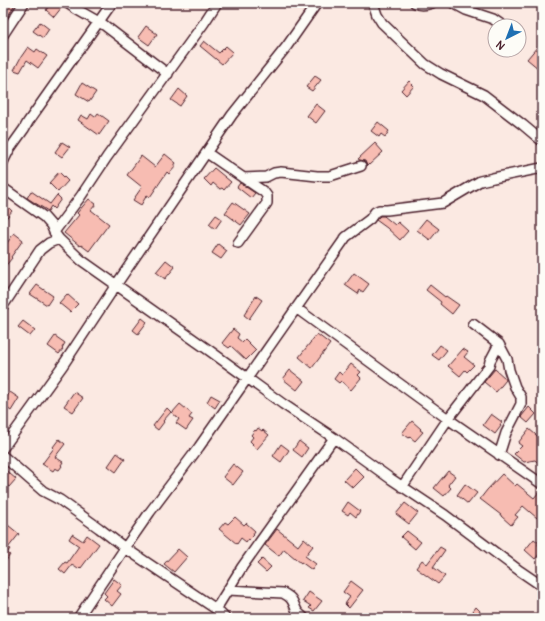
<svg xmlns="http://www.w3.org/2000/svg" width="545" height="621" font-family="Pangolin,sans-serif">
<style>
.building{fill:#f7bcb2;stroke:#4a1f2b}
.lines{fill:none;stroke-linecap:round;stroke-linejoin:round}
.minor-casing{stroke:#4a1f2b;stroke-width:12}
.minor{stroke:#fdfcf7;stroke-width:9}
</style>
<rect width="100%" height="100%" fill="#fbe9e2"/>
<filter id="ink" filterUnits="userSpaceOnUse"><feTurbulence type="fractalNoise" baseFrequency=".025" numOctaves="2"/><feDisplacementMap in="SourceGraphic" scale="8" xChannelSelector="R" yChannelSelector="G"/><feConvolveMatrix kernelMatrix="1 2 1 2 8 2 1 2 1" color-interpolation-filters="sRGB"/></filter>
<g filter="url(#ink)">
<path class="building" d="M3 3H10L14 6 3 24Z
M51 3H56L62 7 54 17 46 10Z
M40 22 49 29 43 38 33 31Z
M146 26 157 34 149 45 138 37Z
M204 41 219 53 226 46 233 52 222 64 200 46Z
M538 46 542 49V65L539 69 527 59Z
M28 47 35 52 37 49 47 56 38 68 27 60 20 72 14 70 21 57Z
M315 76 321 80 312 91 306 87Z
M409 81 414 86 406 95 401 90Z
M82 83 96 92 89 102 76 94Z
M179 89 187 96 180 106 171 100Z
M316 104 325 111 316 123 307 116Z
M98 113 109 121 99 135 78 120 81 115 88 119 91 114 95 117Z
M378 122 389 131 385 137 381 134 379 137 371 131Z
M62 142 70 147 62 157 55 152Z
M375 143 383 152 369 165V164L367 166 365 161 360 160 358 159Z
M165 154 176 163 174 166H176L169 174 167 172 150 197 147 195 141 205 133 200 142 187 127 175 141 156 155 167Z
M214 168 231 182 224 190 222 188 220 189 213 183 211 186 204 179Z
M59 172 68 181 58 192 49 183Z
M240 183 255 193 251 198 237 187Z
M31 191 50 204 57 195 61 199 54 209 51 206 48 211 27 198Z
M89 199 96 204 91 210 109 224 89 251 81 245 80 246 64 233 79 215 77 213Z
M3 202 12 211 3 222Z
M233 202 250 214 241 225 225 213Z
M216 215 222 219 215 229 209 224Z
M380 216H384L395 225 398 222 408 231 400 240 387 228 376 220Z
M426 219 439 229 430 240 417 230Z
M14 233 23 240 11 257 12 258 3 269V249Z
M218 244 227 251 221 259 212 253Z
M166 260 175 267 165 279 156 272Z
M354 273 369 284 363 292 360 290 358 294 345 285Z
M37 285 53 296 47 305 30 294Z
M430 285 445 297 446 296 459 305 452 314 440 304 441 302 426 290Z
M67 294 78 304 70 312 59 303Z
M256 296 262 300 249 319 244 315Z
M142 318 147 322 138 334 133 330Z
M23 321 35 330 30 336 18 327Z
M233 329 239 334 237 338 242 342 245 339 256 350 246 360 231 346 229 348 222 343Z
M317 334 330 344 312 368 299 357Z
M55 336 65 343 62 348 63 349 59 354 48 346Z
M440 345 447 350 439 360 432 355Z
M463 349 468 352 464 357 474 365 467 372 465 370 460 376 448 366Z
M351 364 361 372 358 375 361 378 351 390 341 381 339 383 334 379 339 372 342 375Z
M495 369 505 378 506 380 496 392 484 382Z
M290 370 304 381 297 390 283 379Z
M10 392 19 398 11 411 3 405V403Z
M74 392 83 398 73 412 64 406Z
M211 395 220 400 215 408 207 402Z
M180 404 192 414 189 418 193 420 186 430 176 423 179 419 172 413Z
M529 407 536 414 528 423 521 417Z
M167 408 171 412 163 421 164 422 158 430 153 426Z
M491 414 502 422 500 425 501 426 495 434 483 425Z
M412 421 421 429 420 430 423 432 415 441 410 437 409 438 402 433Z
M258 428 262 431 263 430 269 435 257 449 252 445 253 444 250 441 253 437 251 435 255 430 256 431Z
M529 429 542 440V466L535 460 524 462 514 454 522 446 518 443Z
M59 439 65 444 55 457 63 462 61 465 62 466 59 470 55 468 53 471 42 464 54 448 53 447Z
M299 441 308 448 302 457 293 450Z
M281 444 289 450 281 462 273 456Z
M117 453 125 459 116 472 108 466Z
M233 464 243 472 233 485 223 477Z
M3 468 16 479 9 487 3 482Z
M355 468 364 477 353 488 344 480Z
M448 471 455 476 448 485 451 488 444 496 434 488Z
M502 474 515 486 517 484 534 498 539 492 542 495V512L537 518 523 506 515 515 518 517 511 525 501 516V515L480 499 487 490Z
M465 484 477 493 468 504 457 495Z
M348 502 360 511 356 517 350 512 348 515 342 511Z
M405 503 418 513 409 524 396 514Z
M235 517 244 525 246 523 255 531 253 534 254 535 249 540 248 539 246 542 241 538 237 544 219 529 225 522 228 524Z
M3 521 19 534 8 548 10 549 7 553 10 555 3 565Z
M277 529 298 546 304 538 313 546 305 556 316 564 312 570 301 562V563L284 549 279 556 265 545Z
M407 531 421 542 415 549 401 537Z
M72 534 83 541 87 535 99 544 81 568 80 567 78 569 72 565 65 574 59 569 65 562 67 563 79 546 69 539Z
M534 539 539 543 538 545 542 548V551L535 559 525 550Z
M440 547 445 550 433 567 445 576 438 584 416 568 422 560 427 564Z
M178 549 187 557 174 572 164 564Z
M262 559 271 567 266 572 257 564Z
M114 579 122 585 117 591 121 594 112 606 104 599 107 596 104 593Z
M351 581 363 590 349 608 345 604 350 597 343 592Z
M309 592 322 601 314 611 309 608 311 606 303 601Z
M476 607 480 611 479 613 487 618H468Z"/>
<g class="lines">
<defs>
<path id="minor" d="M67 3 76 9 104 25 168 74
M373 3 377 15 382 23 425 64 441 74 484 95 523 125 542 141
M415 3C421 6 426 5 432 3
M453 3 466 10 493 19 503 26
M3 35 24 3
M207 153 264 192 267 196V203L238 243
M3 162 9 150 24 129 28 122 112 3
M243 178 266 177 274 173 281 172 317 176H330L361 166
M3 188 44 217 51 225 54 232 59 239 81 260 210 351 283 404 334 438 391 479 445 515 520 571 542 586
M54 232 81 196 107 157 204 23 217 3
M3 306 40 250 49 243 59 239
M296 308 448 419 542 484
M473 324 499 344 507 359 509 370 515 387 521 397V404L506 433 499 455
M3 448 63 365 116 285 232 115 287 46 317 3
M3 456 43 491 60 500 99 528 125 548 216 609 242 567 334 438
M402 487 448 419 489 366 490 361 499 344
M228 590 283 593C294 599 292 601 297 611 299 614 302 616 304 618
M216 609 225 618
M78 618 125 548 150 512 199 447 346 237 370 219 375 212 379 210H387L443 203 480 181 493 178 542 168"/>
</defs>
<use href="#minor" class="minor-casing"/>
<use href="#minor" class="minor"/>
</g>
</g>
<rect width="545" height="621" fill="none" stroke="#fdfcf7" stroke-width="16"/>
<rect x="8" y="8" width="529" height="605" fill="none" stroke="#4a1f2b" stroke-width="1.5" filter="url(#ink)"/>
<g transform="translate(507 38) rotate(222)"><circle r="19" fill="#fdfcf7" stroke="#b5a4a5"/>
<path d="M0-3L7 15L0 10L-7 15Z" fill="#1f6fb2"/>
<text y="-6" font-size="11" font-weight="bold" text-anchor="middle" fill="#4a1f2b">N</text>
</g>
</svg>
